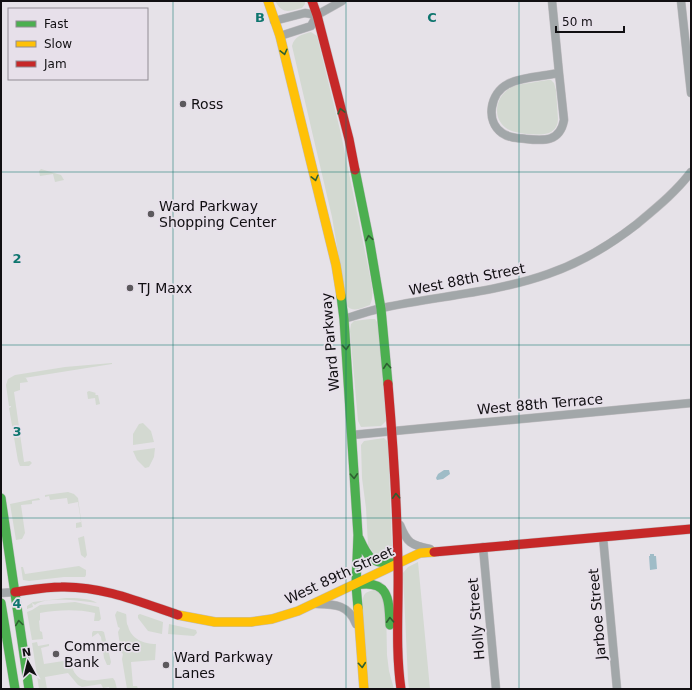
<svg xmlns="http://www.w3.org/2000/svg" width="692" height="690" font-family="'DejaVu Sans',sans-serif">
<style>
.green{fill:#d3d9d1}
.water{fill:#9fbcc7}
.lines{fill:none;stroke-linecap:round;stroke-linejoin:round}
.street-casing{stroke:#c0bdc1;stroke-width:9}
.fast-casing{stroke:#c0bdc1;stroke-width:10}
.slow-casing{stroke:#c0bdc1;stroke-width:10}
.jam-casing{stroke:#c0bdc1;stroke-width:10}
.street{stroke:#a2a7a9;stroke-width:8}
.fast{stroke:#4caf50;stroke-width:9}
.slow{stroke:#ffc107;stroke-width:9}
.jam{stroke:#c62828;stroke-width:9}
.oneway{stroke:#2e5f31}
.grid{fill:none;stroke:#0f766e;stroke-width:1;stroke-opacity:0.55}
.poi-dot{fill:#5c595d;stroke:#e7e0ea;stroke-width:1.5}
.labels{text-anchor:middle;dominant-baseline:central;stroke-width:3.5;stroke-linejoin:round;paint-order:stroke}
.poi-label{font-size:14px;fill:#110f12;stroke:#e7e0ea;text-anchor:start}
.street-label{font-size:14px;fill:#110f12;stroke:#e7e0ea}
.grid-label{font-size:13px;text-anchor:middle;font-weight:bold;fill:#0f766e;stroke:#e7e0ea;stroke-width:3.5;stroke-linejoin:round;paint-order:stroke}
</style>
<rect width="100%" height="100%" fill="#e6e2e8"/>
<path class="green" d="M275 1H305V4L302 8C289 11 283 15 275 1Z
M311 32 317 36 341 134 371 281C372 289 374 296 370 305 361 308 354 313 347 306L332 217 292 46C294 36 303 34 311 32Z
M548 80H551L554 83 556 90 558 119C558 124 556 129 551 132 543 137 513 134 506 128 490 116 497 93 514 86 525 83 537 82 548 80Z
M41 169 61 175 64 180 55 182 53 174 40 176 39 171Z
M370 319H375L379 325 386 421 381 426 361 427 358 421 350 331 351 324 354 321Z
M112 363V364L24 378H26L28 382 20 383V390L14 392 24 462 30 461 32 463 29 466H20L18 461 9 408 11 407V406H9L6 385 8 379 15 375 65 367Z
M89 391 96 393 95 394 96 395H98L100 404 96 405 95 398 88 399 87 392Z
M143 423 151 431 154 442 133 445V434L139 424Z
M384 438 388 442 392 549C388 555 385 558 377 558L368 545 366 508 362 478 361 445 364 441Z
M155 448 154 457 149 467 145 468 137 460 133 451Z
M68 492 74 494 78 498 82 527 76 528V523L81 522 78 502 68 504 67 498 50 500 49 496 45 497V495Z
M39 498 40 500 32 501V504L21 505 25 533 22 539 16 540 10 504Z
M84 536 87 555 85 558 81 555 78 538Z
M418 562 430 689H409L408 680 403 573 408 567Z
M79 566 86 570V575L85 577H64L29 581 23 580 21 567H23L25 574Z
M374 590 379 592 386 604 387 655 389 671 394 689H369L362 604C364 594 363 593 374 590Z
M66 598C76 598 89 598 97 603 83 601 46 596 35 605L32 603 33 607 27 609V606L33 602Z
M75 602 99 607 101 619 99 621H94L95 613C76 609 58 610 40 613V620L39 621 40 631 42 632 43 639 32 640 27 612 32 610 40 605Z
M117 611 126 614C127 618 126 623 128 626 131 639 144 644 156 644L155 660 131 662 133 686H137L138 689H127L122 659 123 654 121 652 118 632 120 628 118 627 115 615Z
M140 614 163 622 162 634 148 631 138 618V615Z
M169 624 196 630 197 633 194 636 168 634Z
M93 631H102L104 632 111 662 110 665H107L104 658 101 637 98 633 92 637V633Z
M37 642 38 646 49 644V646L41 648 44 664 70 660C76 688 92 680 113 678L115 681 117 689H110L109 687 103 688 101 684 82 687 78 685 68 673 45 677 47 689H39L32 643Z"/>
<path class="water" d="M444 470H449L450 474 443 479 437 480 436 478 438 474Z
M650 554H654V556H656L657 569 650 570 649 556H650Z"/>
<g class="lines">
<defs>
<path id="street" d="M552 1 559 73
M681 1 691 93
M274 21 305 13 317 15
M280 36 311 26 317 15 342 1
M559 73 564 120C560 142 544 141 526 139 517 138 509 138 502 133 485 121 490 93 508 84 520 77 545 76 559 73Z
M344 319C357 315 369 311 382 308 437 296 494 293 548 274 580 263 610 245 637 224 656 208 676 192 691 172
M352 435 691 403
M400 525C407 543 411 545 430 549
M603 537 617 689
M483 547 496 689
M1 593 15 592
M317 604C335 604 349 605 356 624"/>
<path id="fast" d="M355 170 370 244 381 309 388 384
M341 296 344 319 358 535 356 585 358 608
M1 498 29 689
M359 538C370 562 372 563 398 563
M356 585C389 579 389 599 390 625
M1 603 15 689"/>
<path id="slow" d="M268 1 280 36 336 265 341 296
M358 608 364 689
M178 615 215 622H251L272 619 298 611 420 553 434 552"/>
<path id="jam" d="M312 1 317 15 349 139 355 170
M388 384C393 443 397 504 398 564 399 605 395 648 401 689
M434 552 691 529
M15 592C30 590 46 587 61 587 102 586 140 602 178 615"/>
</defs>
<use href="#street" class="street-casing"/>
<use href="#fast" class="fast-casing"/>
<use href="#slow" class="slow-casing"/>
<use href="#jam" class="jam-casing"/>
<use href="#street" class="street"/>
<use href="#fast" class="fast"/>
<use href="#slow" class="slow"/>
<use href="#jam" class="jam"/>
</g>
<defs><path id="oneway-chevron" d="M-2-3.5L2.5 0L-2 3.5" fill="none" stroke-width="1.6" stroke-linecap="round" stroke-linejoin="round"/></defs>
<g class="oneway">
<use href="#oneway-chevron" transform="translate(284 52) rotate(76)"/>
<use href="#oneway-chevron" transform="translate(341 111) rotate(-104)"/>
<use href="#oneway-chevron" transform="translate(315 178) rotate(76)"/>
<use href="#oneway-chevron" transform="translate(369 238) rotate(-101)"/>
<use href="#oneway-chevron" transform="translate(346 347) rotate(86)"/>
<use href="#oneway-chevron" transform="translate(387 366) rotate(-95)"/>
<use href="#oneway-chevron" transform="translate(354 476) rotate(87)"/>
<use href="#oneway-chevron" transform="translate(396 496) rotate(-93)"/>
<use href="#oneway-chevron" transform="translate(390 620) rotate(-93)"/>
<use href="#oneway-chevron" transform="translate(19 623) rotate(-98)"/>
<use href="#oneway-chevron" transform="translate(362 665) rotate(85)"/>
</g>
<path class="grid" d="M173 1V689M346 1V689M519 1V689M1 172H691M1 345H691M1 518H691"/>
<g class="poi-dot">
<circle cx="183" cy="104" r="4"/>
<circle cx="151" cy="214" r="4"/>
<circle cx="130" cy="288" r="4"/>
<circle cx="56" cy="654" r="4"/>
<circle cx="166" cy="665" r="4"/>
</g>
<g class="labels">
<g class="poi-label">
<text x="191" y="104">Ross</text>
<text x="159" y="206">Ward Parkway<tspan x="159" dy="16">Shopping Center</tspan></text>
<text x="138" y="288">TJ Maxx</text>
<text x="64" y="646">Commerce<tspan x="64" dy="16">Bank</tspan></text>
<text x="174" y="657">Ward Parkway<tspan x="174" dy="16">Lanes</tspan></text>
</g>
<g class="street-label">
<text transform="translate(467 279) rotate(-11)">West 88th Street</text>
<text transform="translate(330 342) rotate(-95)">Ward Parkway</text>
<text transform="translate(540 404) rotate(-5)">West 88th Terrace</text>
<text transform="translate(339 575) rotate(-25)">West 89th Street</text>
<text transform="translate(597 614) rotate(-95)">Jarboe Street</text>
<text transform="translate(476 619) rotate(-95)">Holly Street</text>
</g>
</g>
<g class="grid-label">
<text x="260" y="22">B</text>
<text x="432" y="22">C</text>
<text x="17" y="263">2</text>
<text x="17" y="436">3</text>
<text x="17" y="608">4</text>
</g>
<rect width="692" height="690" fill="none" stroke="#110f12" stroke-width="4"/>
<rect x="8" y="8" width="140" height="72" fill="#e7e0ea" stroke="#918c94"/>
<rect x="16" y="21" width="20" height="6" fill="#4caf50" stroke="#918c94"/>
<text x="44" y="28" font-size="12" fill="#110f12">Fast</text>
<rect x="16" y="41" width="20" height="6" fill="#ffc107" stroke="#918c94"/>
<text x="44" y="48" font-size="12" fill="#110f12">Slow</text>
<rect x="16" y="61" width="20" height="6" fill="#c62828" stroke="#918c94"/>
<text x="44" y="68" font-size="12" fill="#110f12">Jam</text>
<g transform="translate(28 662) rotate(352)" stroke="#e7e0ea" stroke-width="3" paint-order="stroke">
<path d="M0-3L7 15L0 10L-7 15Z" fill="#110f12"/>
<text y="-6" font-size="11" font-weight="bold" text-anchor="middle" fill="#110f12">N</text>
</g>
<path d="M556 26v6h68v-6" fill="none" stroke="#110f12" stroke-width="2"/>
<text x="562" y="26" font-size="12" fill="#110f12" stroke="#e7e0ea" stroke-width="3" paint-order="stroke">50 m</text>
</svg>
